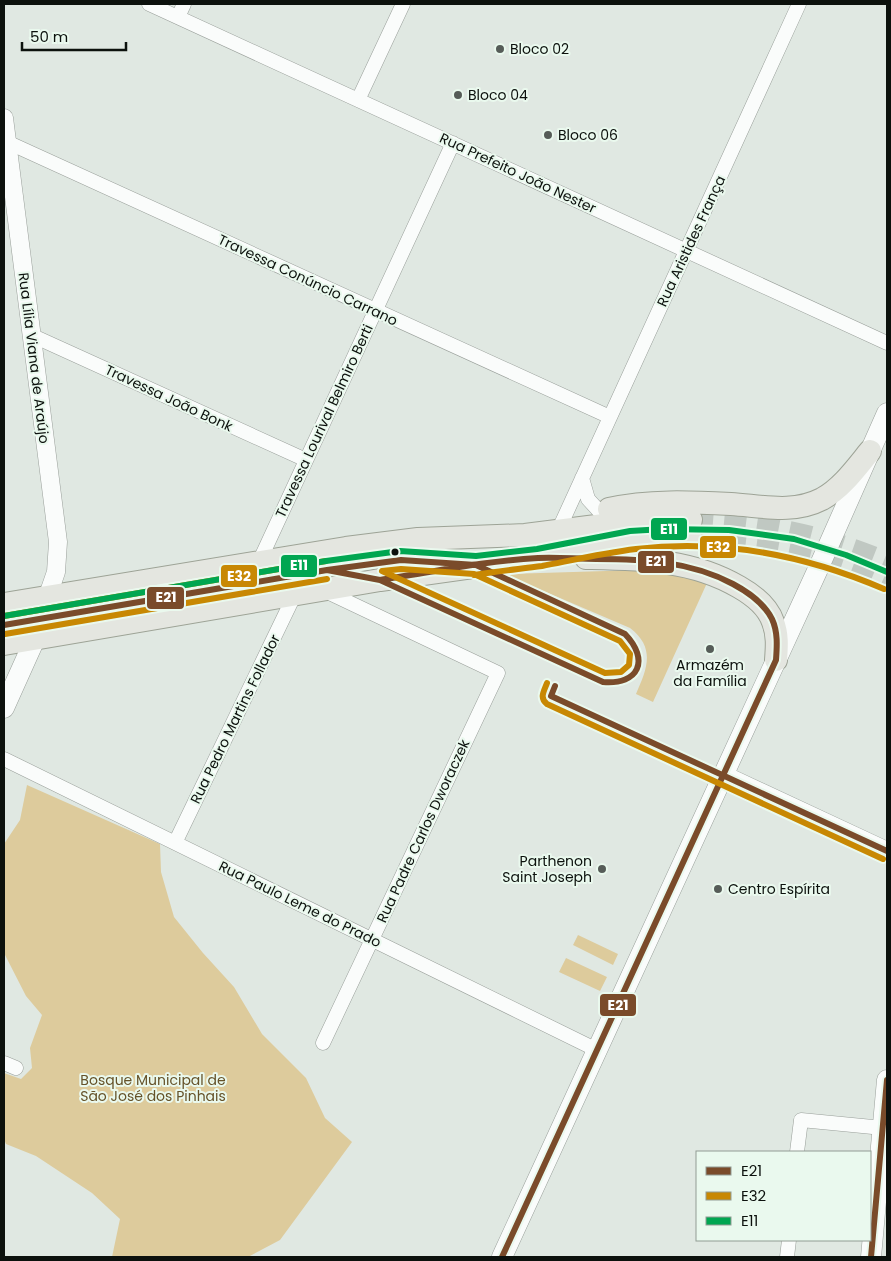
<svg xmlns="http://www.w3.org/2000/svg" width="891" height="1261" font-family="Poppins,sans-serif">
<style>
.green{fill:#ddcb9c}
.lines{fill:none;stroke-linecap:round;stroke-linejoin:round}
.primary-tunnel{stroke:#c0c8c2;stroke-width:22;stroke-dasharray:22 11;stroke-linecap:butt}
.minor-casing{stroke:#999f9a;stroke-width:15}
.tertiary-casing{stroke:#999f9a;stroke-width:19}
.secondary-casing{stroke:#999f9a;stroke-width:21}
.primary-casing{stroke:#9da396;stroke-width:24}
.minor{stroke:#fafcfb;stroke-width:14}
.tertiary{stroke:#fafcfb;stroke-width:18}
.secondary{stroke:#fafcfb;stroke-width:20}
.primary{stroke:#e4e6e0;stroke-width:22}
.bus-1-casing{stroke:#eaf9ee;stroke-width:10}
.bus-2-casing{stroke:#eaf9ee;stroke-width:10}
.bus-3-casing{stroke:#eaf9ee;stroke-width:10}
.bus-1{stroke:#7a4b2a;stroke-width:6}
.bus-2{stroke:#c88803;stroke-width:6}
.bus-3{stroke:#00a651;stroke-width:6}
.poi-dot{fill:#565c58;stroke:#eaf9ee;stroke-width:2}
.bus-dot{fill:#0c110d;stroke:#eaf9ee;stroke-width:2}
.labels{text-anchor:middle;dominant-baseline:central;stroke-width:4;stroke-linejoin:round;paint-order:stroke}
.poi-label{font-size:14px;fill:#0c110d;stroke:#eaf9ee;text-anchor:start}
.street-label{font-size:14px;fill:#0c110d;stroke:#eaf9ee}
.park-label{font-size:14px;fill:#655229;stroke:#eaf9ee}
.line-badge{stroke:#eaf9ee;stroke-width:2}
.badge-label{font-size:14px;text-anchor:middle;font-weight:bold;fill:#fff}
</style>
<rect width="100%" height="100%" fill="#e0e8e2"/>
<path class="green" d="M638 570 664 572 707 583 653 702 636 694C647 669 656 648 630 628L504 574Z
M27 785 160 844 161 872 174 917 203 953 234 987 262 1034 306 1078 325 1118 352 1142 280 1240 248 1257H112L120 1219 92 1193 36 1156 6 1144 4 1139V1073L21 1079 32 1068 30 1048 42 1015 26 996 4 953V844L20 820Z
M578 935 618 954 613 965 573 945Z
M566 958 607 977 600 991 559 972Z"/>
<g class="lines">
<path class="primary-tunnel" d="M691 520C763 524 821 535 887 563
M691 538C761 541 823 551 887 581"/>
<defs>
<path id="minor" d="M149 4 887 343
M178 17 184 4
M358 100 403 4
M7 142 610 417
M31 335 306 460
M582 478 588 499 599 511
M558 531 799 4
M259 562 453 143
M4 759 597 1050
M175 843 295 594
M323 1043 498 673 323 590
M4 1063 16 1068
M797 1152 801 1120 883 1128
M787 1257 789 1240"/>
<path id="tertiary" d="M4 118 58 542 56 572 47 598
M724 775 887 851"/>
<path id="secondary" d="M4 708 35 639 47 598
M502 1257 818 569 887 413
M871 1257 887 1080"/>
<path id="primary" d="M609 509C648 500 691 502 731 504 762 506 793 514 822 499 842 488 856 468 870 451
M586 558C639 559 692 559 739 587 753 595 768 607 773 622 778 635 777 647 776 660
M4 604 346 548 418 539 525 535 636 521 691 520
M4 644 380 580 538 558 632 540 691 538"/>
</defs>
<use href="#minor" class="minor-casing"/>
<use href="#tertiary" class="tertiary-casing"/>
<use href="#secondary" class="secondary-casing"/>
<use href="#primary" class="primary-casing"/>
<use href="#minor" class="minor"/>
<use href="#tertiary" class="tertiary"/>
<use href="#secondary" class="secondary"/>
<use href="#primary" class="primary"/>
<defs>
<path id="bus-1" d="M401 560 476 565 625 634C650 660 639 685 603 682L380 580 327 570Z
M380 580C433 572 485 561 538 558 558 557 577 559 596 559 643 559 690 561 733 584 748 592 764 603 772 619 778 632 777 646 776 660L502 1257
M4 625 327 570
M555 686 551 696 887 851
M871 1257 887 1080"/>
<path id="bus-2" d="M401 569 474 574 620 641 630 654 629 665 621 672 605 673 382 571Z
M474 575C497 571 520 569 542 566 573 560 604 553 636 549 721 539 805 555 884 589
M4 616 326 561
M5 634 327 579
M547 683C544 691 539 698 547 704L883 859"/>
<path id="bus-3" d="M4 616 326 561 400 551 476 556 537 549 630 531 664 529 729 530 794 539 846 555 887 572"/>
</defs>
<use href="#bus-1" class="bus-1-casing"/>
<use href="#bus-2" class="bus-2-casing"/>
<use href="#bus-3" class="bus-3-casing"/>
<use href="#bus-1" class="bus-1"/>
<use href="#bus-2" class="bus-2"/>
<use href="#bus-3" class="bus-3"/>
</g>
<g class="poi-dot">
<circle cx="500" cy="49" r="5"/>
<circle cx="458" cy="95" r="5"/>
<circle cx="548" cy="135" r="5"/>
<circle cx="710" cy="649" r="5"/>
<circle cx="602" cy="869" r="5"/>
<circle cx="718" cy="889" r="5"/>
</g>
<circle class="bus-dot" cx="395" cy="552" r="4.5"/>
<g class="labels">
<g class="poi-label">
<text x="510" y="49">Bloco 02</text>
<text x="468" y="95">Bloco 04</text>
<text x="558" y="135">Bloco 06</text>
<text x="710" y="665" text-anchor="middle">Armazém<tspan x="710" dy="16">da Família</tspan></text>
<text x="592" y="861" text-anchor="end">Parthenon<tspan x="592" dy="16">Saint Joseph</tspan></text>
<text x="728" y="889">Centro Espírita</text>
</g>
<g class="street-label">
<text transform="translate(518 173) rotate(25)">Rua Prefeito João Nester</text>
<text transform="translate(691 241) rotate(-65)">Rua Aristides França</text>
<text transform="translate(308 280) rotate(25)">Travessa Conúncio Carrano</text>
<text transform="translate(34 358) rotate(83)">Rua Lília Viana de Araújo</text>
<text transform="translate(169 398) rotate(25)">Travessa João Bonk</text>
<text transform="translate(324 421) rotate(-65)">Travessa Lourival Belmiro Berti</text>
<text transform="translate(235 719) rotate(-64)">Rua Pedro Martins Follador</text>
<text transform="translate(423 831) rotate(-65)">Rua Padre Carlos Dworaczek</text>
<text transform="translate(300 904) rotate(26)">Rua Paulo Leme do Prado</text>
</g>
<g class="park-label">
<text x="153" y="1080">Bosque Municipal de<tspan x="153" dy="16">São José dos Pinhais</tspan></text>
</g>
</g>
<g class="line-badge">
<rect x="650" y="517" width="38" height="24" rx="5" fill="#00a651"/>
<rect x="699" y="535" width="38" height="24" rx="5" fill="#c88803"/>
<rect x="637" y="550" width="38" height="24" rx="5" fill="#7a4b2a"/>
<rect x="280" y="554" width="38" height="24" rx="5" fill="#00a651"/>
<rect x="220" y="564" width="38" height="24" rx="5" fill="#c88803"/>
<rect x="146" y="586" width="39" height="24" rx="5" fill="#7a4b2a"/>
<rect x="599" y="993" width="38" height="24" rx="5" fill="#7a4b2a"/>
</g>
<g class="badge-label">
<text x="669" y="534">E11</text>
<text x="718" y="552">E32</text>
<text x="656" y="566">E21</text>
<text x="299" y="570">E11</text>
<text x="239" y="581">E32</text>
<text x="166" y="602">E21</text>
<text x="618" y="1010">E21</text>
</g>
<rect width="891" height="1261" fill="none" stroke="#0c110d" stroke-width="10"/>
<rect x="696" y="1151" width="175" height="90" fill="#eaf9ee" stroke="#919c94"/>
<rect x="706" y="1167" width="25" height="8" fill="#7a4b2a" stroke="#919c94"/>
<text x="741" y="1176" font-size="15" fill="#0c110d">E21</text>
<rect x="706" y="1192" width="25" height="8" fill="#c88803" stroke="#919c94"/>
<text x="741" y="1201" font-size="15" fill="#0c110d">E32</text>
<rect x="706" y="1217" width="25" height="8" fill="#00a651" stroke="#919c94"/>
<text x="741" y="1226" font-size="15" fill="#0c110d">E11</text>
<path d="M22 42v8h104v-8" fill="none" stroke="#0c110d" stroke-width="2.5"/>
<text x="30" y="42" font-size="15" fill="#0c110d" stroke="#eaf9ee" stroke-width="4" paint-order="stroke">50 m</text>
</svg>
